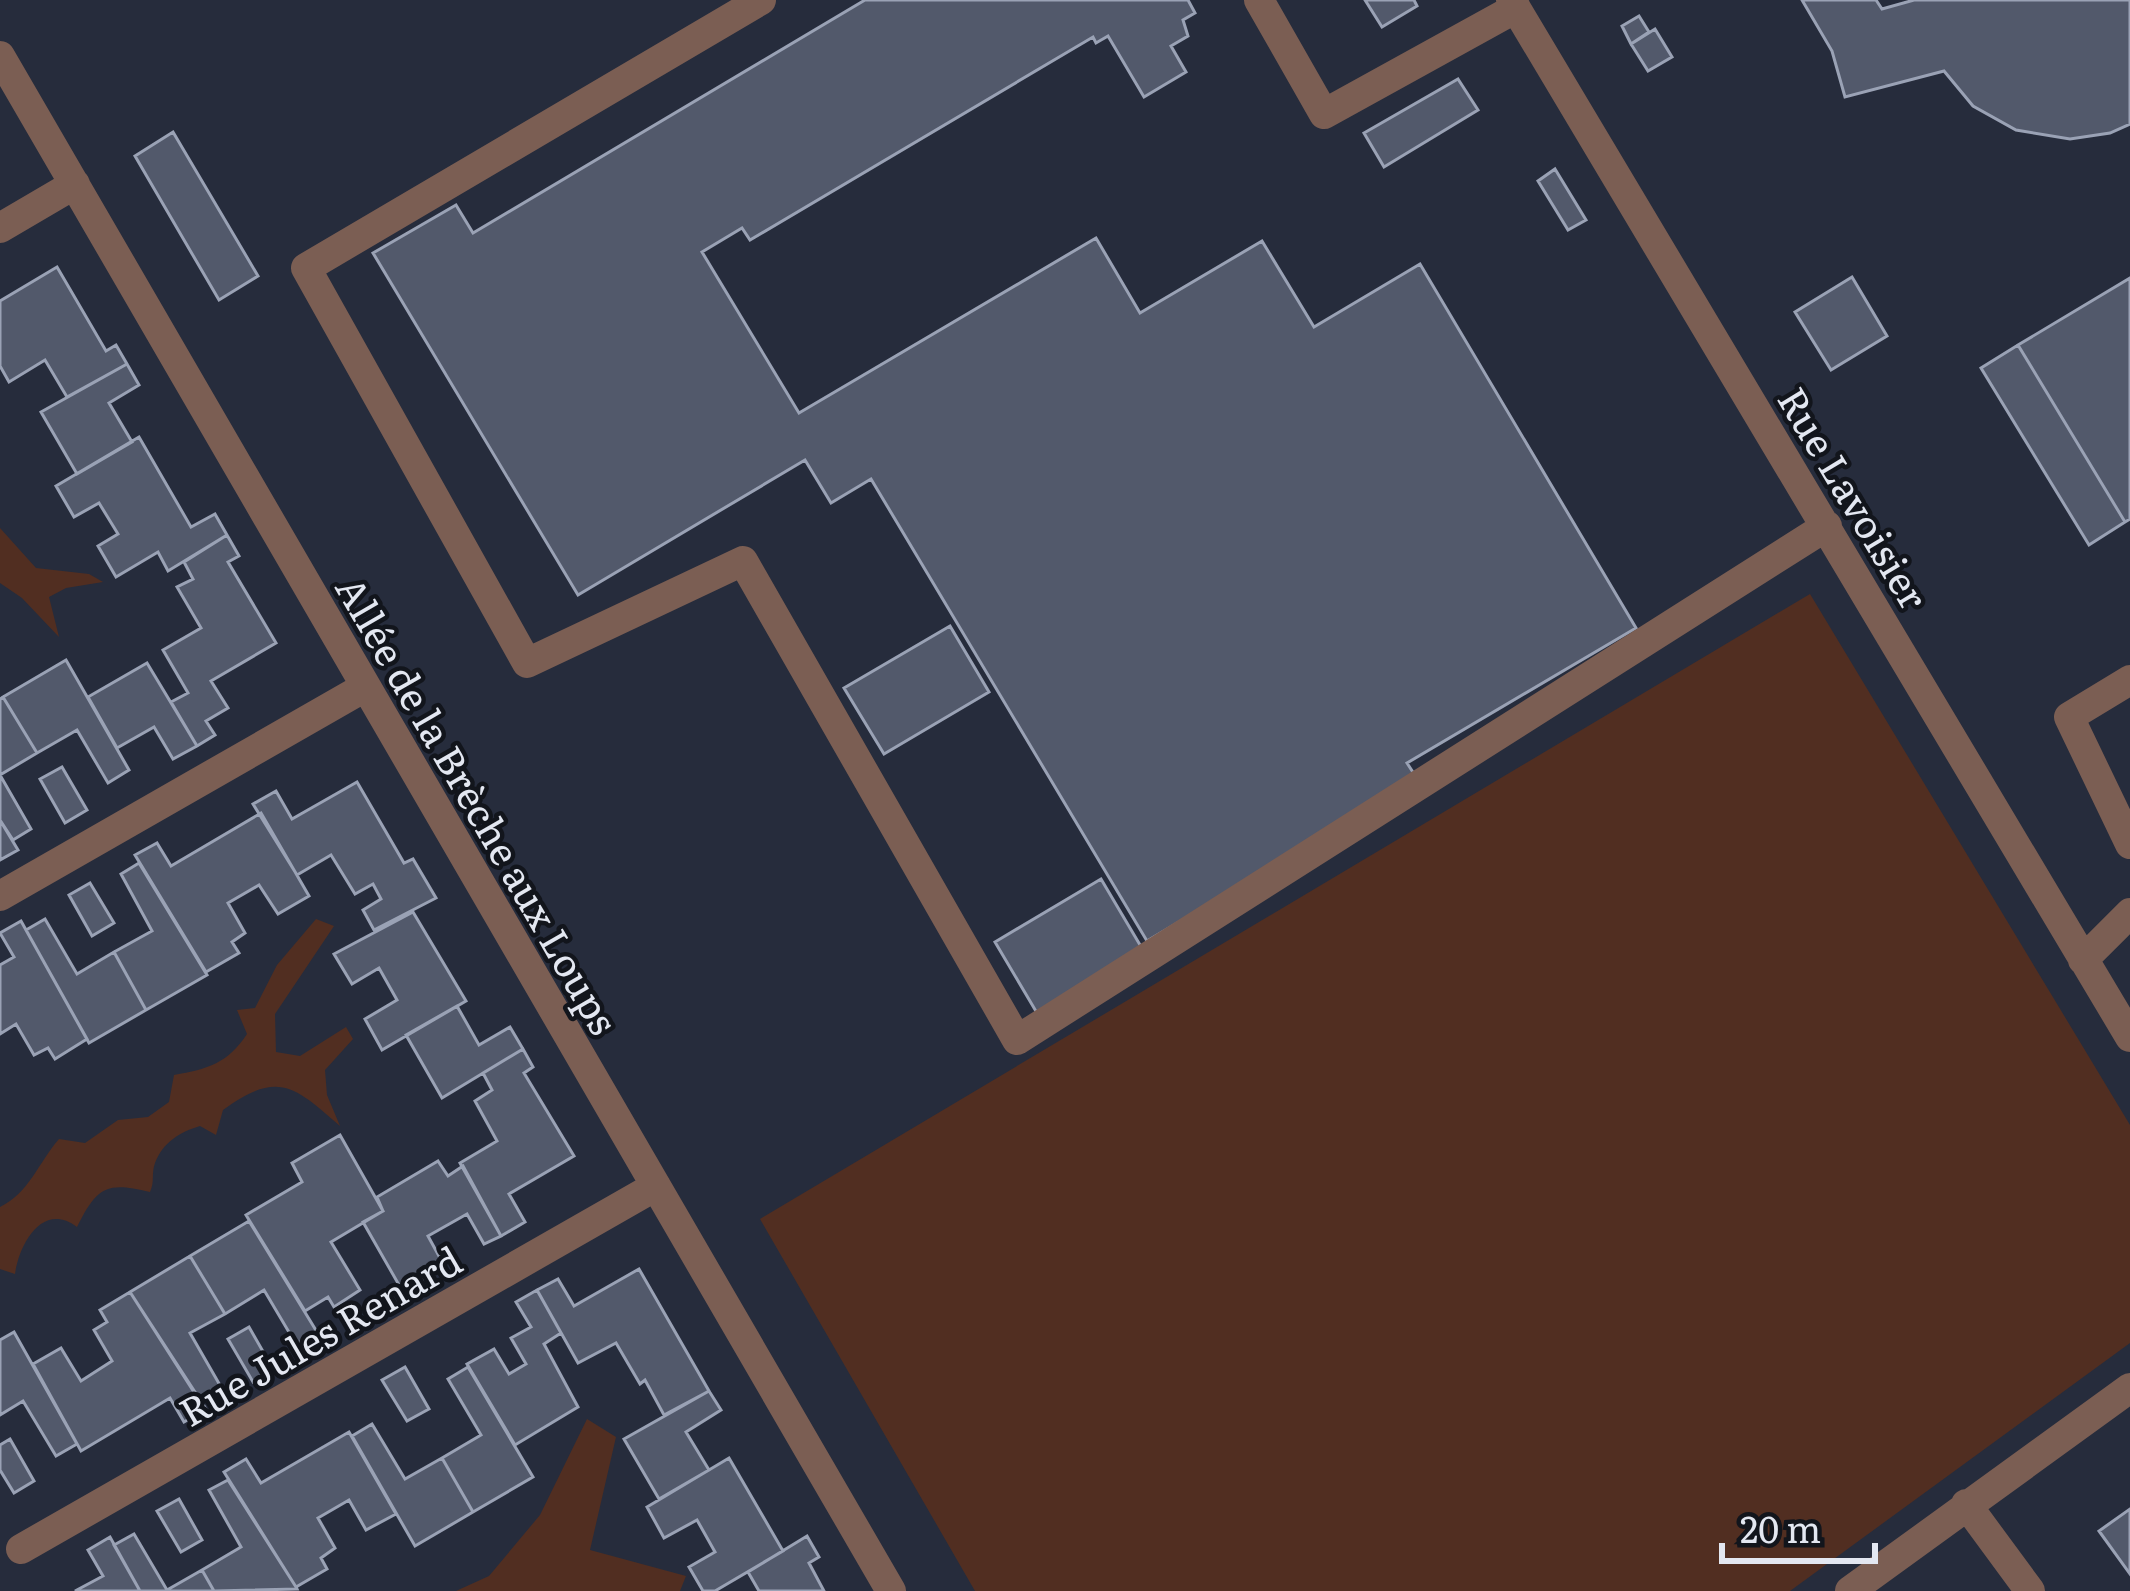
<svg xmlns="http://www.w3.org/2000/svg" width="2130" height="1591" font-family="Literata,serif">
<style>
.green{fill:#512e21}
.building{fill:#52596b;stroke:#9aa2b5;stroke-width:3}
.lines{fill:none;stroke-linecap:round;stroke-linejoin:round}
.minor{stroke:#7b5e53;stroke-width:30}
.labels{text-anchor:middle;dominant-baseline:central;stroke-width:9;stroke-linejoin:round;paint-order:stroke}
.street-label{font-size:39px;fill:#e3e7f1;stroke:#12151c}
</style>
<rect width="100%" height="100%" fill="#262c3c"/>
<path class="green" d="M0 528 36 568 89 574 103 582 66 588 49 597 59 637 22 598 0 583Z
M1810 594 2130 1125V1343L1790 1591H975L760 1219Z
M316 919 334 926 275 1014 276 1052 300 1056 346 1027 353 1039 325 1070 327 1095 340 1126C294 1086 278 1070 223 1110L216 1135 200 1126C180 1132 163 1142 155 1163 151 1174 155 1181 150 1192 106 1181 97 1187 77 1227 42 1201 19 1245 15 1274L0 1269V1207C30 1192 38 1163 59 1139L85 1143 118 1120 148 1117 169 1102 174 1075C208 1069 228 1063 247 1034L237 1010 255 1008 277 965Z
M587 1419 616 1437 590 1550 686 1576 680 1591H456L489 1576 540 1515Z"/>
<path class="building" d="M865 0H1188L1195 13 1183 20 1188 36 1171 46 1186 72 1144 97 1108 36 1096 43 1093 37 750 240 742 228 702 252 799 413 1096 238 1140 313 1262 241 1314 327 1420 264 1636 628 1407 763 1418 780 1147 941 871 479 831 503 805 460 578 595 373 253 456 205 473 233Z
M1365 0H1414L1417 6 1382 27Z
M1802 0H1876L1882 9 1914 0H2130V124L2110 133 2070 139 2016 130 1973 106 1944 71 1845 97 1832 51Z
M1639 16 1649 32 1631 44 1622 26Z
M1655 29 1672 57 1648 71 1631 44Z
M1458 79 1478 110 1384 167 1364 133Z
M173 132 258 276 219 300 135 156Z
M1555 169 1586 220 1568 230 1538 181Z
M57 267 106 351 116 345 127 364 67 397 45 360 9 382 0 366V301Z
M1852 277 1887 336 1831 370 1795 312Z
M2130 278V519L2125 522 2018 345Z
M2018 345 2125 522 2089 545 1981 368Z
M127 364 139 385 109 403 132 442 77 474 41 412Z
M139 437 191 527 215 514 227 535 168 571 158 552 116 577 98 546 118 534 99 503 74 517 56 486Z
M227 535 239 556 228 562 276 643 211 681 228 708 206 721 215 735 197 746 171 702 188 693 163 650 201 628 177 587 193 579 184 562Z
M950 626 989 692 884 754 844 688Z
M66 660 129 770 108 783 77 730 37 753 3 697Z
M147 663 197 746 173 759 154 727 117 748 88 697Z
M3 697 37 753 0 775 31 829 13 840 0 820V699Z
M62 767 87 810 65 823 40 779Z
M357 782 404 863 413 859 436 898 374 930 363 910 381 899 373 884 355 894 331 855 297 875 253 804 276 791 292 819Z
M261 813 309 896 278 914 259 885 228 903 245 933 232 942 239 953 206 972 135 855 157 843 171 866Z
M0 820 18 850 0 860Z
M139 863 207 975 146 1010 114 952 152 931 121 874Z
M1101 879 1143 950 1037 1013 995 942Z
M90 883 114 923 92 936 69 895Z
M413 912 466 1001 382 1050 365 1019 397 1000 379 968 352 984 334 954Z
M45 919 77 974 114 952 146 1010 89 1043 26 930Z
M21 921 87 1039 55 1059 48 1048 34 1055 16 1024 0 1034V965L14 957 0 933Z
M457 1006 479 1045 510 1027 523 1049 442 1098 406 1035Z
M523 1049 533 1067 524 1073 574 1156 509 1194 525 1222 501 1236 460 1163 497 1141 475 1101 492 1090 483 1073Z
M340 1135 383 1211 331 1242 360 1290 334 1307 328 1297 305 1311 246 1215 302 1182 292 1163Z
M438 1161 448 1176 463 1166 501 1236 484 1244 467 1214 428 1236 445 1267 403 1292 363 1222 383 1211 377 1197Z
M249 1221 317 1332 296 1344 264 1290 225 1314 190 1256Z
M190 1256 225 1314 190 1333 221 1387 199 1400 130 1292Z
M639 1269 709 1391 664 1415 645 1380 640 1384 616 1343 578 1363 537 1290 558 1279 574 1306Z
M537 1290 561 1333 544 1344 578 1407 515 1445 467 1364 494 1349 509 1374 526 1364 511 1338 531 1327 516 1302Z
M130 1292 206 1409 184 1422 170 1398 81 1451 33 1364 61 1348 81 1381 112 1361 94 1330 107 1322 100 1310Z
M249 1327 273 1369 253 1382 228 1339Z
M14 1332 77 1444 56 1456 23 1401 0 1415V1340Z
M405 1367 429 1409 407 1421 382 1380Z
M468 1367 533 1477 473 1512 442 1458 481 1435 448 1379Z
M709 1391 721 1410 686 1432 709 1470 659 1499 624 1439Z
M372 1424 405 1479 442 1458 473 1512 415 1546 352 1436Z
M349 1432 396 1514 366 1530 349 1500 318 1518 335 1548 321 1558 327 1569 296 1587 224 1472 246 1459 261 1483Z
M10 1439 34 1481 14 1493 0 1470V1445Z
M729 1458 783 1551 715 1591H703L689 1567 715 1552 697 1520 664 1538 647 1507Z
M228 1480 296 1587 297 1589 214 1591 202 1570 241 1547 209 1490Z
M179 1499 202 1540 181 1552 157 1511Z
M2130 1509V1574L2099 1531Z
M134 1534 167 1590 202 1570 214 1591H140L114 1545Z
M807 1536 819 1557 809 1563 824 1591H759L748 1572Z
M110 1537 140 1591H75L103 1576 88 1550Z"/>
<g class="lines">
<path class="minor" d="M761 0 306 268 527 663 743 561 1017 1040 1827 526
M1259 0 1324 114 1516 8
M1511 0 2130 1037
M0 56 891 1591
M0 228 75 184
M2130 680 2069 717 2130 844
M0 896 365 687
M2083 960 2130 913
M1966 1504 2030 1591
M21 1549 656 1186
M1850 1591 2130 1388"/>
</g>
<g class="labels">
<g class="street-label">
<text transform="translate(1855 497) rotate(59)">Rue Lavoisier</text>
<text transform="translate(479 804) rotate(60)">Allée de la Brèche aux Loups</text>
<text transform="translate(319 1334) rotate(-30)">Rue Jules Renard</text>
</g>
</g>
<path d="M1722 1543v18h153v-18" fill="none" stroke="#e3e7f1" stroke-width="6"/>
<text x="1740" y="1543" font-size="36" fill="#e3e7f1" stroke="#12151c" stroke-width="9" paint-order="stroke">20 m</text>
</svg>
